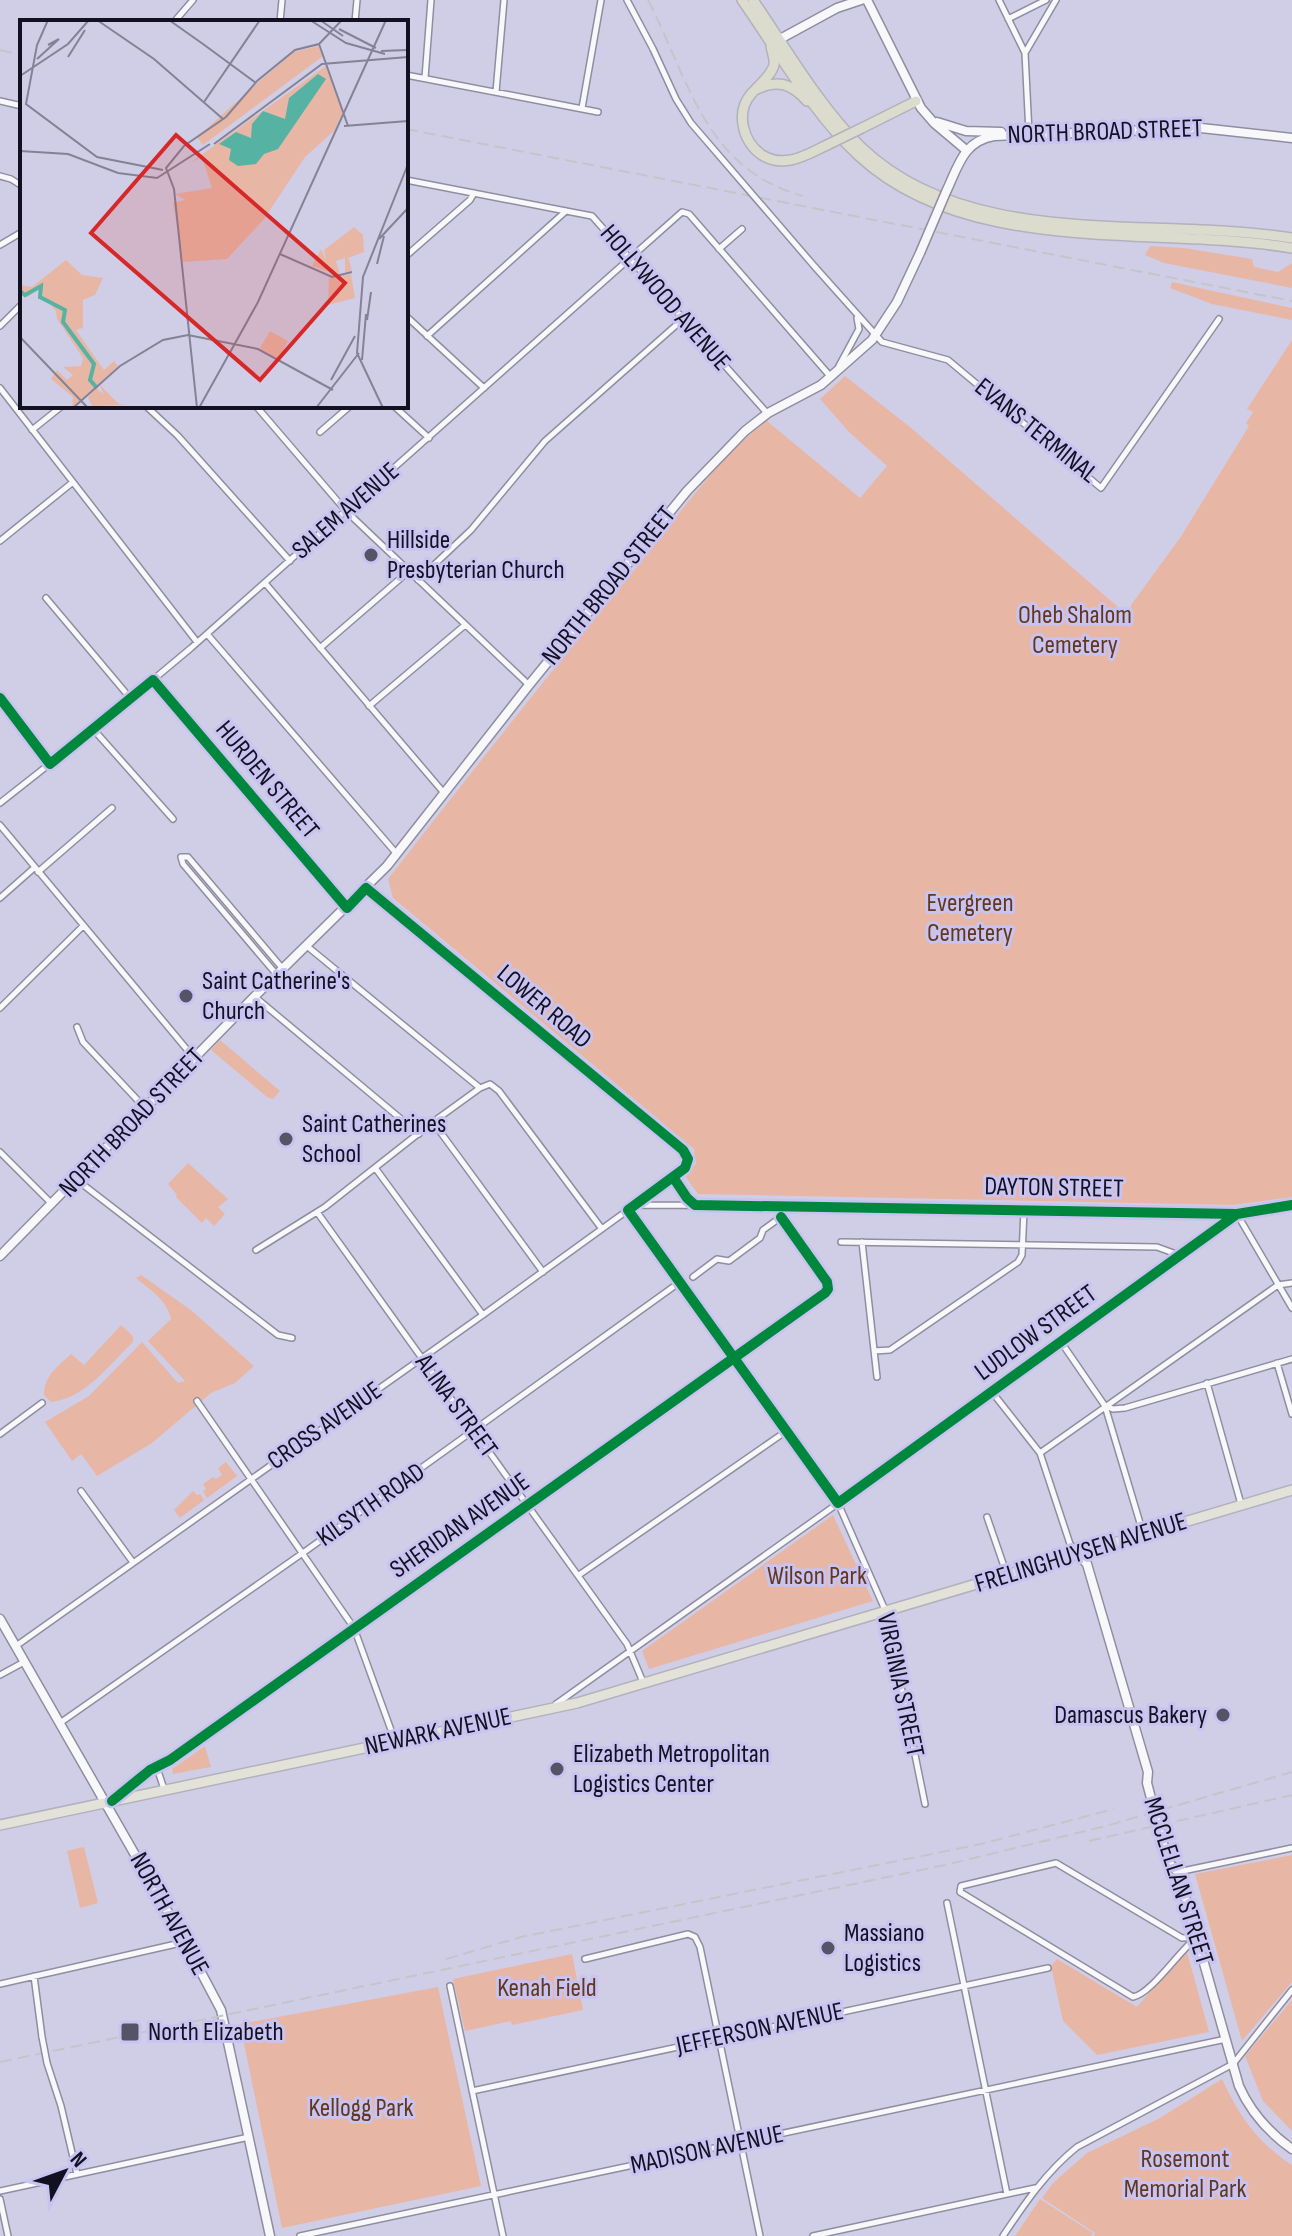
<svg xmlns="http://www.w3.org/2000/svg" width="1292" height="2236" font-family="'Sofia Sans Condensed',sans-serif">
<style>
.green{fill:#e8b6a5}
.lines{fill:none;stroke-linecap:round;stroke-linejoin:round}
.minor-casing{stroke:#8f8d9f;stroke-width:8}
.secondary-casing{stroke:#8f8d9f;stroke-width:11}
.primary-casing{stroke:#b2b1bd;stroke-width:12}
.trunk-casing{stroke:#b2b1bd;stroke-width:12}
.minor{stroke:#f8f8fb;stroke-width:5}
.secondary{stroke:#f8f8fb;stroke-width:8}
.primary{stroke:#e3e2d9;stroke-width:9}
.trunk{stroke:#dbdbce;stroke-width:9}
.rail{stroke:#c4c4ca;stroke-width:2;stroke-dasharray:12 6;stroke-linecap:butt}
.minor-bridge-casing{stroke:#8f8d9f;stroke-width:8;stroke-linecap:butt}
.secondary-bridge-casing{stroke:#8f8d9f;stroke-width:11;stroke-linecap:butt}
.trunk-bridge-casing{stroke:#b2b1bd;stroke-width:12;stroke-linecap:butt}
.minor-bridge{stroke:#f8f8fb;stroke-width:5}
.secondary-bridge{stroke:#f8f8fb;stroke-width:8}
.trunk-bridge{stroke:#dbdbce;stroke-width:9}
.cycleway-casing{stroke:#c8c3f0;stroke-width:15}
.cycleway{stroke:#00873e;stroke-width:10}
.poi-dot{fill:#555366;stroke:#c8c3f0;stroke-width:3}
.labels{text-anchor:middle;dominant-baseline:central;stroke-width:6;stroke-linejoin:round;paint-order:stroke}
.street-label{font-size:26px;fill:#131121;stroke:#c8c3f0}
.poi-label{font-size:26px;fill:#131121;stroke:#c8c3f0;text-anchor:start}
.park-label{font-size:26px;fill:#62371d;stroke:#c8c3f0}
.inset-river{fill:none;stroke:#56b3a3;stroke-width:4}
.inset-road{fill:none;stroke:#848297;stroke-width:2}
.view{fill:#d62828;fill-opacity:0.15;stroke:#d62828;stroke-width:4}
.inset-edge{fill:none;stroke:#131121;stroke-width:4}
</style>
<rect width="100%" height="100%" fill="#d0cee6"/>
<path class="green" d="M1150 246 1184 248 1252 259 1254 267 1278 272 1292 263V288L1164 263 1145 255Z
M1172 282 1292 308V320L1212 304 1170 288Z
M1292 340V1197L1233 1205 698 1194 685 1176 696 1164 694 1149 393 898 388 879C470 774 553 669 638 565 674 521 722 453 767 421L860 498 887 466 850 433 820 399 845 376 910 427 1125 613 1130 628 1131 605 1180 538 1249 426 1246 423 1253 412 1247 409Z
M220 1040 280 1091 273 1099 267 1097 211 1050Z
M188 1163 228 1199 218 1207 225 1214 214 1226 206 1218 202 1223 176 1197 177 1195 168 1184Z
M141 1275 191 1310 254 1366 235 1383 211 1393 152 1443 97 1476 81 1454 72 1461 45 1422 89 1396 142 1342 178 1383 185 1381 148 1341 171 1319C167 1300 149 1289 136 1278Z
M121 1325 133 1336V1342C109 1365 86 1398 51 1402L44 1395C44 1376 57 1367 71 1354L84 1365Z
M226 1462 237 1476 207 1498 203 1491 206 1489 203 1484 213 1477 216 1479 222 1475 218 1468Z
M193 1491 197 1495 200 1494 204 1500 180 1518 174 1510Z
M833 1515 873 1601 649 1669 642 1651Z
M205 1746 211 1767 173 1774 172 1769Z
M84 1847 98 1903 80 1908 67 1851Z
M1292 1855V1982L1242 2041 1195 1874Z
M1184 1951 1187 1952 1209 2032 1097 2055 1063 2021 1051 1966 1057 1959 1137 2007Z
M572 1954 583 2010 512 2025 511 2021 465 2031 453 1979Z
M438 1987 481 2186 282 2228 240 2024Z
M1292 2000V2131L1263 2101 1245 2056Z
M1222 2079C1240 2117 1256 2141 1292 2165V2236H1094L1095 2233 1042 2198 1054 2182 1087 2153 1160 2118Z
M1040 2199 1093 2233 1091 2236H1015Z"/>
<g class="lines">
<defs>
<path id="minor" d="M627 0 653 49
M999 0 1025 53
M1008 19 1046 0
M174 22 193 0
M280 22 282 0
M355 22 357 0
M406 75 598 112
M425 78 431 0
M496 92 504 0
M0 101 22 106
M582 108 601 0
M1029 133 1025 53 1056 0
M0 176 11 179 22 186
M406 180 592 216 767 413
M0 245 22 232
M719 249 742 229
M406 256 470 200 474 193
M815 267 882 342 948 360 1101 488 1219 319
M406 316 484 388
M0 326 22 304
M427 336 566 211
M839 366 859 329 857 318
M0 388 197 642
M146 406 178 436 290 561
M256 406 346 511 529 685
M394 406 429 438
M32 430 62 406
M320 432 350 406
M0 541 73 482
M418 580 471 530 545 441 682 320
M265 583 444 793
M46 598 131 699
M207 634 396 853
M320 648 409 571
M154 680 346 907
M0 698 50 764
M369 706 465 625
M94 730 173 819
M0 803 94 729 191 648 682 212 689 214 830 376
M0 825 194 1058
M38 872 112 808
M0 898 34 868
M308 947 480 1088
M277 975 183 864 181 857H188L283 969
M255 997 419 1134
M0 1008 83 926
M77 1027 83 1042 145 1108
M433 1122 543 1272
M0 1152 52 1204
M376 1169 483 1315
M673 1177 687 1198 695 1205
M77 1180 278 1335 292 1338
M635 1205 815 1206 1237 1214 1292 1205
M628 1210 838 1503 886 1612 925 1804
M317 1212 627 1644 643 1682
M1237 1214 1292 1308
M841 1242 1157 1247 1179 1255
M862 1242 877 1377
M256 1250 325 1207 433 1122 480 1088 490 1084 499 1091 602 1229
M693 1277 717 1259 729 1261 760 1238 763 1230 781 1217V1207
M1061 1342 1105 1406 1143 1533
M874 1351 890 1350 1018 1262 1022 1255 1024 1210
M1277 1363 1292 1414
M1207 1383 1241 1504
M992 1392 1040 1453 1070 1544 1077 1552
M197 1401 354 1628 395 1741
M1106 1406 1113 1409 1125 1408 1292 1359
M0 1434 42 1403
M1040 1453 1278 1285 1292 1283
M81 1491 132 1561
M987 1517 1007 1575
M579 1575 785 1432
M16 1646 487 1312 682 1171 687 1163V1155L683 1150 366 888
M0 1675 24 1662
M556 1704 861 1487 1237 1214
M60 1723 307 1550 680 1282
M157 1768 164 1789
M116 1798 150 1770 170 1760 825 1293 828 1289 827 1282 781 1217
M1056 1863 1182 1938 1197 1937C1180 1950 1151 1994 1133 1997L960 1892 961 1886Z
M1178 1872 1292 1848
M947 1903 1007 2194
M585 1959 688 1934 695 1937 700 1947 760 2236
M34 1976 42 2037
M0 1984 185 1942
M450 1986 503 2236
M47 2063 61 2106 77 2174
M472 2091 1048 1968
M0 2191 249 2137
M0 2199 8 2236
M300 2236 1226 2039
M813 2236 1035 2188
M1003 2236C1025 2203 1046 2172 1077 2147L1233 2064 1292 1990"/>
<path id="secondary" d="M867 0 921 108 934 123 966 150
M780 39 837 8 861 0
M937 122 966 131 1001 132
M946 192C958 167 963 141 994 136L1201 128 1292 138
M0 1256 255 996 387 866 529 685 687 491 745 431 768 413 821 385 872 340 897 302 920 253
M1077 1553 1087 1564 1148 1772 1147 1783 1168 1862 1178 1872 1239 2086C1251 2113 1268 2132 1292 2149
M0 1619 185 1942 221 2010 270 2236"/>
<path id="primary" d="M0 1825 577 1703 1292 1490"/>
<path id="trunk" d="M742 0C777 50 814 115 859 156 969 258 1154 225 1292 248
M753 0C786 48 819 106 861 147 970 252 1155 216 1292 238
M771 46C772 53 775 58 774 65 771 76 758 86 751 94 735 113 743 142 762 155 785 169 806 155 827 145
M757 89C778 79 792 84 807 101
M862 128 916 101"/>
</defs>
<use href="#minor" class="minor-casing"/>
<use href="#secondary" class="secondary-casing"/>
<use href="#primary" class="primary-casing"/>
<use href="#trunk" class="trunk-casing"/>
<use href="#minor" class="minor"/>
<use href="#secondary" class="secondary"/>
<use href="#primary" class="primary"/>
<use href="#trunk" class="trunk"/>
<path class="rail" d="M648 0C689 79 704 169 803 196
M0 50 22 55
M406 129 1292 301
M1089 1841 1292 1795
M446 1959 521 1937 981 1844 1114 1809
M0 2062 945 1865 1106 1826 1292 1772"/>
<defs>
<path id="minor-bridge" d="M653 49 676 99 691 123 815 267
M42 2037 47 2063"/>
<path id="secondary-bridge" d="M920 253 946 192"/>
<path id="trunk-bridge" d="M827 145 862 128"/>
</defs>
<use href="#minor-bridge" class="minor-bridge-casing"/>
<use href="#secondary-bridge" class="secondary-bridge-casing"/>
<use href="#trunk-bridge" class="trunk-bridge-casing"/>
<use href="#minor-bridge" class="minor-bridge"/>
<use href="#secondary-bridge" class="secondary-bridge"/>
<use href="#trunk-bridge" class="trunk-bridge"/>
<defs>
<path id="cycleway" d="M0 698 50 764 153 680 347 908 366 888 683 1150 688 1159 685 1168 628 1210 838 1503 1237 1214
M673 1177 687 1198 695 1205 1237 1214 1292 1205
M112 1801 150 1770 170 1760 825 1293 828 1289 827 1282 781 1217"/>
</defs>
<use href="#cycleway" class="cycleway-casing"/>
<use href="#cycleway" class="cycleway"/>
</g>
<g class="poi-dot">
<circle cx="371" cy="555" r="8"/>
<circle cx="186" cy="996" r="8"/>
<circle cx="286" cy="1139" r="8"/>
<circle cx="1223" cy="1715" r="8"/>
<circle cx="557" cy="1769" r="8"/>
<circle cx="828" cy="1948" r="8"/>
<rect x="120" y="2022" width="20" height="20" rx="4"/>
</g>
<g class="labels">
<g class="street-label">
<text transform="translate(1105 132) rotate(-2)">NORTH BROAD STREET</text>
<text transform="translate(665 298) rotate(49)">HOLLYWOOD AVENUE</text>
<text transform="translate(1036 431) rotate(39)">EVANS TERMINAL</text>
<text transform="translate(346 511) rotate(-41)">SALEM AVENUE</text>
<text transform="translate(609 586) rotate(-51)">NORTH BROAD STREET</text>
<text transform="translate(267 780) rotate(50)">HURDEN STREET</text>
<text transform="translate(544 1007) rotate(40)">LOWER ROAD</text>
<text transform="translate(132 1123) rotate(-46)">NORTH BROAD STREET</text>
<text transform="translate(1054 1188) rotate(1)">DAYTON STREET</text>
<text transform="translate(1036 1333) rotate(-36)">LUDLOW STREET</text>
<text transform="translate(456 1406) rotate(54)">ALINA STREET</text>
<text transform="translate(325 1426) rotate(-35)">CROSS AVENUE</text>
<text transform="translate(371 1505) rotate(-35)">KILSYTH ROAD</text>
<text transform="translate(460 1526) rotate(-35)">SHERIDAN AVENUE</text>
<text transform="translate(1081 1553) rotate(-17)">FRELINGHUYSEN AVENUE</text>
<text transform="translate(900 1685) rotate(78)">VIRGINIA STREET</text>
<text transform="translate(438 1732) rotate(-12)">NEWARK AVENUE</text>
<text transform="translate(1178 1881) rotate(72)">MCCLELLAN STREET</text>
<text transform="translate(169 1914) rotate(61)">NORTH AVENUE</text>
<text transform="translate(760 2029) rotate(-12)">JEFFERSON AVENUE</text>
<text transform="translate(707 2150) rotate(-12)">MADISON AVENUE</text>
</g>
<g class="poi-label">
<text x="387" y="540">Hillside<tspan x="387" dy="30">Presbyterian Church</tspan></text>
<text x="202" y="981">Saint Catherine's<tspan x="202" dy="30">Church</tspan></text>
<text x="302" y="1124">Saint Catherines<tspan x="302" dy="30">School</tspan></text>
<text x="1207" y="1715" text-anchor="end">Damascus Bakery</text>
<text x="573" y="1754">Elizabeth Metropolitan<tspan x="573" dy="30">Logistics Center</tspan></text>
<text x="844" y="1933">Massiano<tspan x="844" dy="30">Logistics</tspan></text>
<text x="148" y="2032">North Elizabeth</text>
</g>
<g class="park-label">
<text x="1075" y="615">Oheb Shalom<tspan x="1075" dy="30">Cemetery</tspan></text>
<text x="970" y="903">Evergreen<tspan x="970" dy="30">Cemetery</tspan></text>
<text x="817" y="1576">Wilson Park</text>
<text x="547" y="1988">Kenah Field</text>
<text x="361" y="2108">Kellogg Park</text>
<text x="1185" y="2159">Rosemont<tspan x="1185" dy="30">Memorial Park</tspan></text>
</g>
</g>
<g transform="translate(20 20)">
<rect width="388" height="388" fill="#d0cee6"/>
<path d="M298 26 303 36 183 125 177 117 241 60 274 32ZM307 45 323 92 314 111 285 137 244 199 207 239 163 242 153 183 165 180 155 174 192 168 182 137 170 143ZM334 207 343 215 344 232 328 238 332 250 325 253V238L316 241 320 255 292 246 301 229 306 241 304 230ZM46 240 62 255 83 258 75 275 63 280V308L56 310 84 350 94 341 98 346 52 388 53 377 31 359 37 350 47 360 53 355 43 347 61 346 63 338 37 299 36 291 18 270 7 277 0 273V265L12 267ZM331 254 335 278 308 285 309 258ZM250 311 268 321 258 339 240 328ZM79 364 99 384 106 385 72 386 68 378 75 367 84 375Z" fill="#e8b6a5"/>
<path d="M298 54 306 59 258 129 244 134 236 144 218 146 209 140 211 129 199 124 216 112 231 118 232 104 243 91 265 99 269 78Z" fill="#56b3a3"/>
<path class="inset-river" d="M0 271 5 275 21 266 20 277 45 290 43 302 74 344 70 360 77 368"/>
<path class="inset-road" d="M28 0 17 25 6 84 77 137 143 150M77 0 134 39 203 99M149 0 183 24M290 0 326 23 365 34M300 0 323 16M319 9 356 28M183 24 236 63M299 24 328 106M361 31 388 30M48 37 65 10M17 39 39 19 28 25M0 56 48 24 69 0M184 82 240 0M324 106 388 101M194 124 302 44 388 37M0 131 48 134 98 153 137 158 190 124M359 219 388 188M260 234 312 257 332 252M357 244 364 216M347 300 351 272M0 317 68 388M342 340 346 294M311 360 335 316M53 388 100 346 143 320 168 315 238 329 313 370M177 388 154 169 146 148 164 126 206 97 237 61 275 30 299 24 322 0M179 388 238 282 366 0M296 388 339 333M363 388 337 333 343 257 388 144"/>
<path class="view" d="M156 115 325 263 240 360 71 213Z"/>
<rect width="388" height="388" class="inset-edge"/>
</g>
<g transform="translate(64 2172) rotate(49)" stroke="#c8c3f0" stroke-width="6" paint-order="stroke">
<path d="M0-6L14 30L0 20L-14 30Z" fill="#131121"/>
<text y="-12" font-size="22" font-weight="bold" text-anchor="middle" fill="#131121">N</text>
</g>
</svg>
